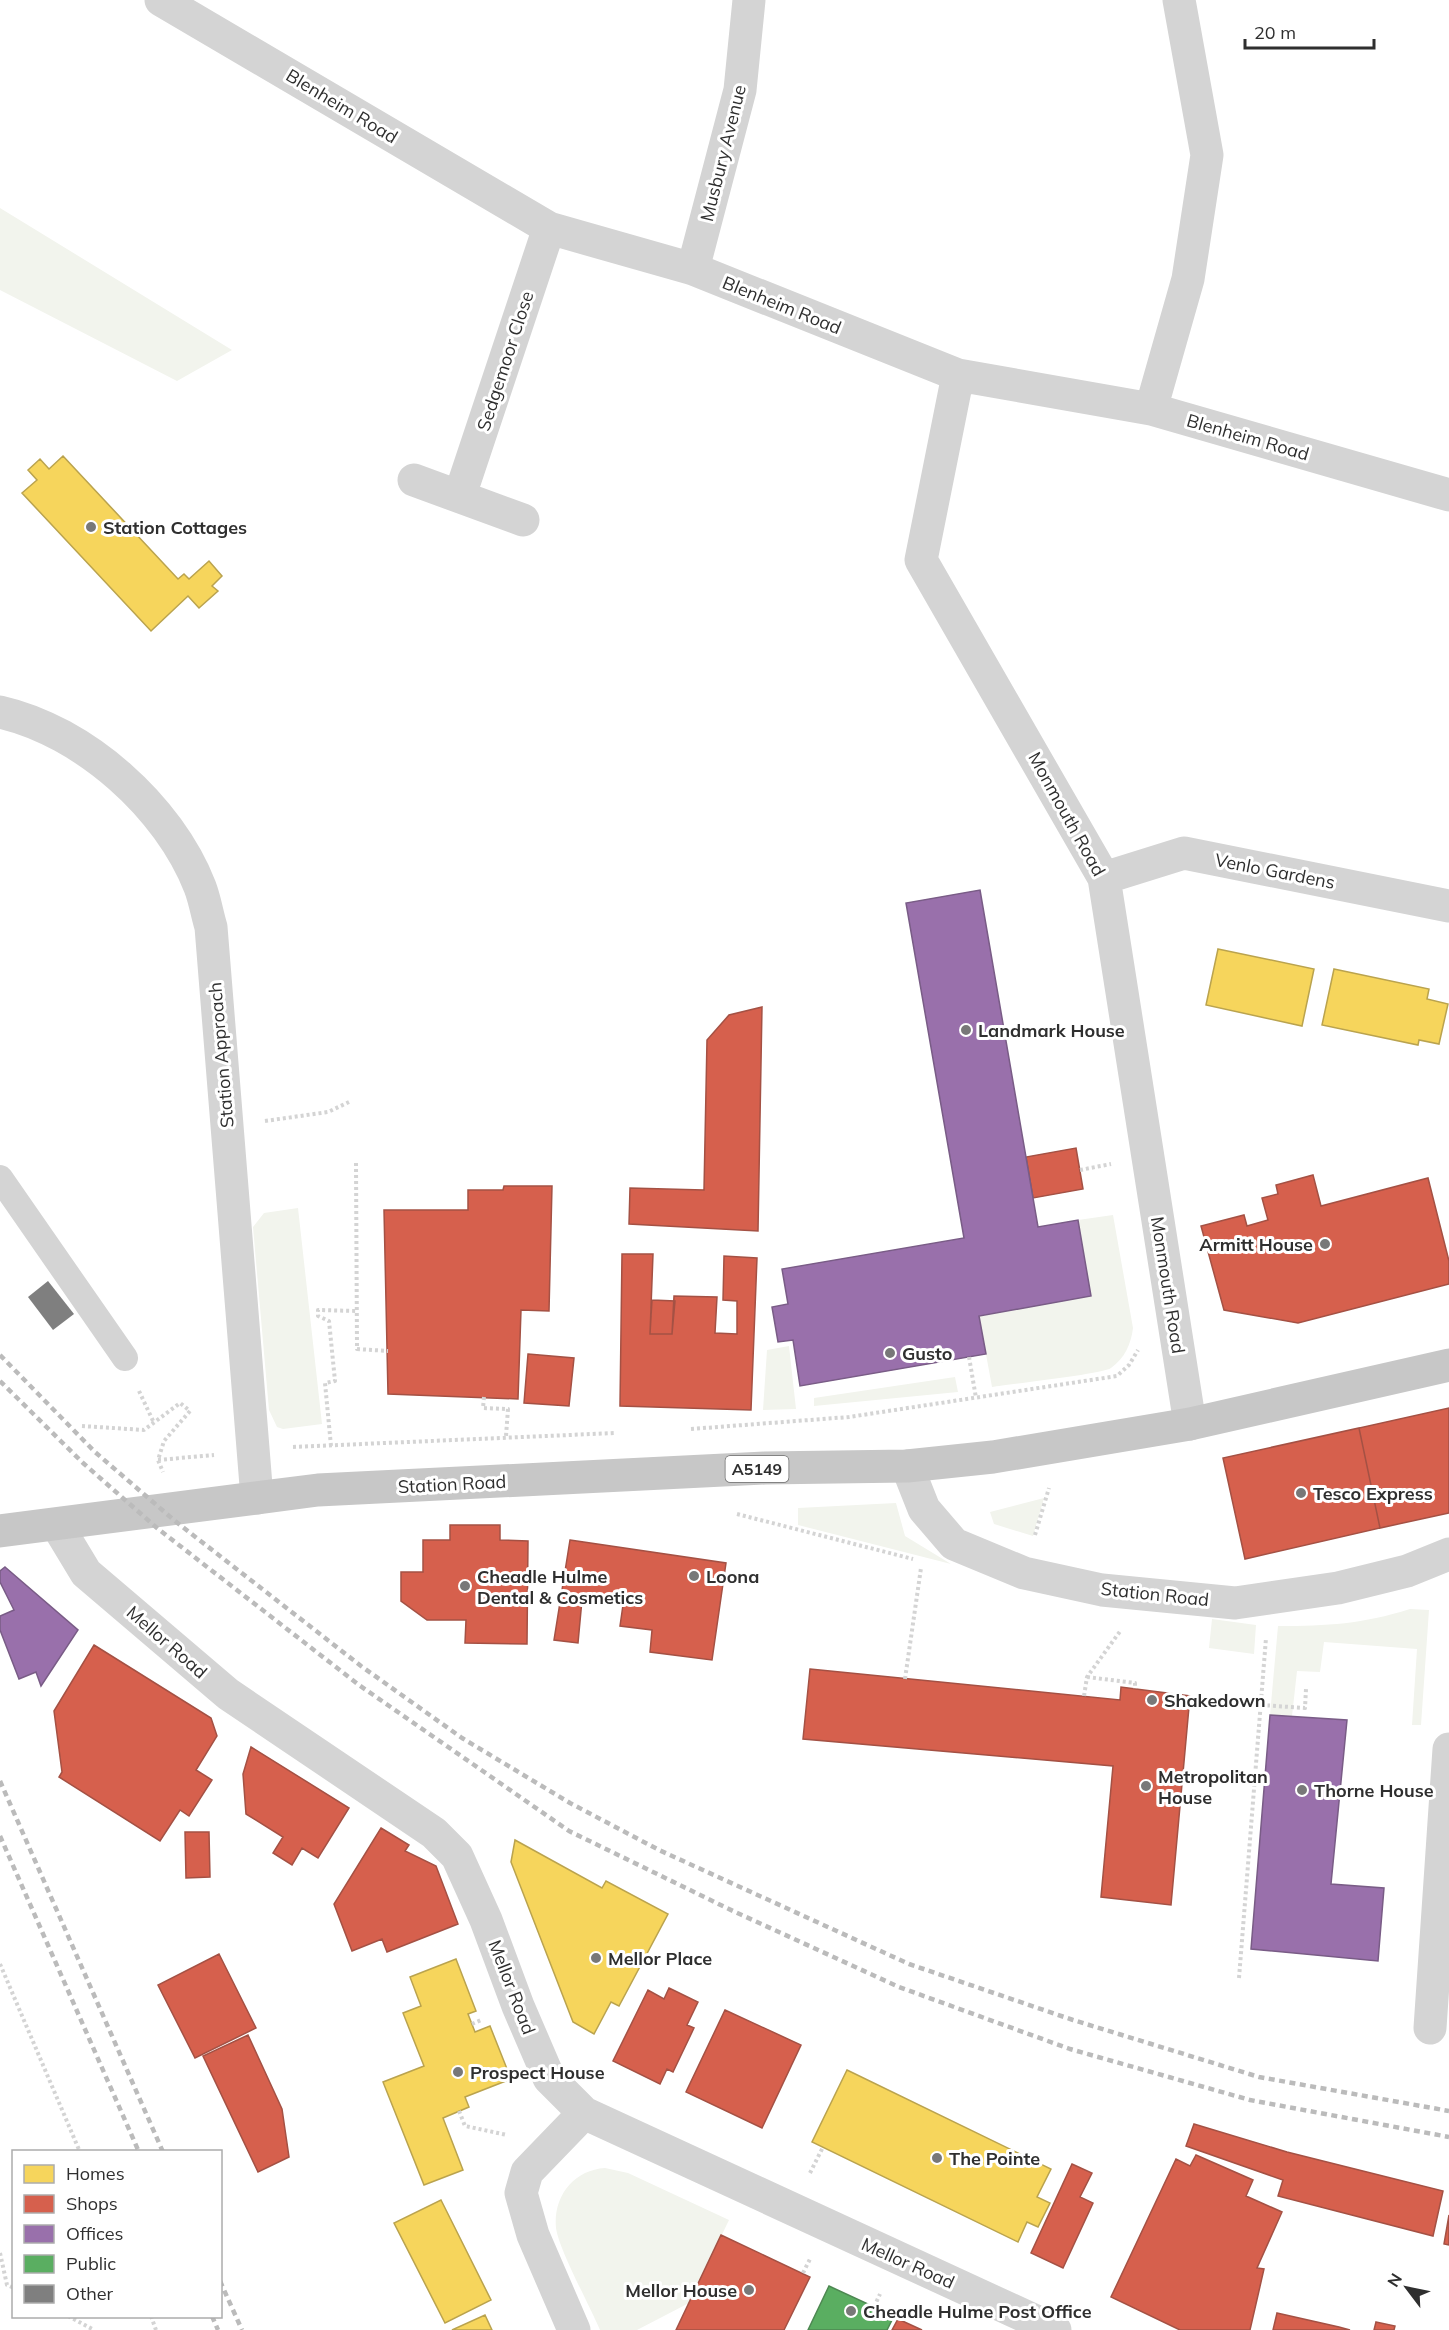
<svg xmlns="http://www.w3.org/2000/svg" width="1449" height="2330" font-family="Mulish,sans-serif">
<style>
.green{fill:#f2f4ed}
.homes{fill:#f6d55c;stroke:#baa34e;stroke-width:1.5}
.shops{fill:#d6604d;stroke:#a45144;stroke-width:1.5}
.offices{fill:#9970ab;stroke:#795c86;stroke-width:1.5}
.public{fill:#5aae61;stroke:#4d8852;stroke-width:1.5}
.building{fill:#7f7f7f}
.lines{fill:none;stroke-linecap:round;stroke-linejoin:round}
.path{stroke:#d4d4d4;stroke-width:4;stroke-dasharray:3 3;stroke-linecap:butt}
.lane{stroke:#d4d4d4;stroke-width:26}
.street{stroke:#d4d4d4;stroke-width:33}
.primary{stroke:#c7c7c7;stroke-width:33}
.rail{stroke:#bbb;stroke-width:4.5;stroke-dasharray:6 4.5;stroke-linecap:butt}
.poi-dot{fill:#787878;stroke:#fff;stroke-width:2}
.labels{text-anchor:middle;dominant-baseline:central;stroke-width:6;stroke-linejoin:round;paint-order:stroke}
.shield{fill:#fff;stroke:#6d6d6d;stroke-width:1.5}
.shield-label{font-size:16px;font-weight:bold;fill:#2f2f2f}
.street-label{font-size:18px;fill:#2f2f2f;stroke:#fff}
.poi-label{font-size:18px;font-weight:bold;fill:#2f2f2f;stroke:#fff;text-anchor:start}
</style>
<rect width="100%" height="100%" fill="#fff"/>
<path class="green" d="M0 208 232 350 177 381 0 290Z
M298 1208 322 1424 283 1429 277 1427 269 1410 253 1227 264 1213Z
M1113 1215 1133 1328C1131 1344 1125 1358 1111 1368 1103 1374 1010 1384 992 1387L979 1316 1090 1296 1078 1220Z
M789 1346 796 1409 763 1410 767 1350Z
M955 1377 958 1392 814 1406V1398Z
M1044 1498 1033 1536 994 1524 990 1512Z
M896 1503 905 1536 951 1564 798 1525V1508Z
M1410 1609 1429 1610 1421 1725H1412L1417 1649 1324 1642 1320 1672 1297 1671 1292 1716 1270 1715 1278 1626C1328 1626 1362 1624 1410 1609Z
M1212 1619 1256 1625 1254 1654 1209 1648Z
M605 2168 628 2173 729 2220 689 2303 637 2330H600C590 2306 559 2250 556 2228 553 2196 574 2170 605 2168Z"/>
<path class="homes" d="M63 456 178 579 184 574 189 579 209 561 222 576 212 586 218 591 199 608 188 596 151 631 22 493 37 480 28 470 40 459 49 469Z
M1218 949 1314 969 1302 1026 1206 1005Z
M1334 969 1429 989 1427 999 1448 1004 1439 1044 1419 1040 1418 1045 1322 1025Z
M515 1840 602 1888 606 1881 668 1914 619 2006 611 2002 594 2034 573 2022 511 1862Z
M456 1959 476 2011 468 2014 475 2032 490 2026 511 2079 465 2097 469 2107 443 2118 463 2170 424 2185 383 2082 424 2066 403 2013 421 2006 410 1977Z
M847 2070 1051 2169 1037 2197 1050 2203 1038 2227 1027 2222 1018 2242 812 2142Z
M441 2200 491 2300 445 2323 394 2223Z
M485 2315 492 2330H452Z"/>
<path class="shops" d="M762 1007 758 1231 629 1224 630 1188 704 1190 707 1040 729 1015Z
M1076 1148 1083 1189 1033 1198 1026 1157Z
M1313 1175 1321 1206 1428 1178 1449 1261V1284L1298 1323 1224 1310 1201 1226 1244 1215 1247 1226 1268 1220 1262 1198 1278 1194 1276 1185Z
M504 1186H552L549 1311 521 1310 518 1399 388 1394 384 1210H468V1190H503Z
M622 1254H653L650 1334H672L674 1296 717 1297 715 1333 737 1334V1301L723 1300 724 1256 757 1258 751 1410 620 1406Z
M652 1300 675 1301 672 1334H650Z
M528 1354 574 1358 569 1406 524 1403Z
M1449 1408V1513L1380 1528 1359 1428Z
M1359 1428 1380 1528 1245 1559 1223 1458Z
M450 1525H500V1540L528 1541 527 1644 465 1643 466 1620H427L401 1601V1572H423V1540H450Z
M570 1540 726 1563 712 1660 650 1652 652 1630 620 1626 623 1605 582 1600 578 1643 554 1640Z
M94 1645 211 1718 217 1736 196 1770 212 1780 189 1816 180 1810 160 1841 59 1777 62 1772 54 1711Z
M810 1669 1120 1700 1121 1687 1190 1696 1171 1905 1101 1897 1113 1766 803 1739Z
M251 1747 349 1808 318 1858 302 1848 292 1865 273 1853 283 1837 246 1814 243 1774Z
M381 1828 409 1845 405 1851 436 1866 458 1924 387 1952 382 1939 352 1951 334 1904Z
M185 1832H209L210 1877 186 1878Z
M219 1954 256 2028 195 2058 158 1985Z
M669 1988 698 2002 687 2025 694 2028 673 2072 667 2069 660 2084 613 2061 648 1990 664 1999Z
M725 2010 801 2045 762 2128 686 2092Z
M248 2035 282 2109 289 2157 258 2172 203 2056Z
M1194 2124 1287 2152 1443 2191 1433 2236 1278 2196 1283 2180 1186 2146Z
M1196 2155 1253 2180 1246 2196 1282 2212 1257 2268 1264 2269 1250 2330H1180L1111 2297 1176 2159 1190 2166Z
M1072 2164 1092 2173 1080 2197 1093 2203 1063 2268 1031 2253Z
M1449 2215V2245L1444 2244Z
M721 2235 810 2277 784 2330H676Z
M1277 2313 1339 2327 1350 2330H1273Z
M898 2319 922 2330H892Z
M1376 2322 1395 2326 1394 2330H1374Z"/>
<path class="offices" d="M980 890 1038 1227 1078 1220 1091 1296 979 1316 986 1354 800 1386 793 1340 778 1342 772 1307 788 1304 782 1269 964 1238 906 903Z
M5 1567 78 1630 41 1686 36 1672 19 1679 0 1630V1616L14 1610 0 1582V1571Z
M1270 1715 1347 1720 1331 1884 1384 1888 1378 1961 1251 1949Z"/>
<path class="public" d="M829 2286 894 2316 887 2330H808Z"/>
<path class="building" d="M48 1281 74 1314 53 1330 28 1297Z"/>
<g class="lines">
<path class="path" d="M265 1121 328 1112 349 1102
M356 1163 357 1349 388 1351
M1080 1170 1111 1164
M969 1357 976 1398
M139 1391 154 1423
M484 1397 483 1408 508 1409 506 1436
M82 1426 144 1430 180 1403 190 1411 164 1441 158 1460 163 1472
M691 1429 849 1417 1117 1376 1129 1365 1138 1350
M331 1446 325 1383 335 1381 329 1321 318 1316V1310L357 1311
M293 1447 615 1433
M158 1460 214 1455
M737 1514 913 1559
M1035 1535 1049 1488
M1087 1677 1135 1683V1689
M905 1679 921 1568
M1084 1696 1087 1677 1121 1630
M1261 1705 1305 1708 1306 1689
M0 1964 80 2152
M1239 1978 1266 1638
M472 2024 481 2020
M459 2111 465 2126 507 2135
M810 2173 823 2147
M0 2253 7 2285 14 2288
M803 2273 810 2259
M874 2307 880 2294
M68 2316 94 2330
M151 2316 156 2330"/>
<path class="lane" d="M0 1178 125 1358"/>
<path class="street" d="M161 0 549 228 693 269 958 375 1151 409 1449 495
M693 269 740 90 749 0
M958 375 921 560 1104 878 1190 1424
M1151 409 1188 279 1207 155 1179 0
M414 480 523 520
M460 495 549 228
M0 712C84 731 169 807 200 887 205 900 207 914 211 927L257 1498
M1104 878 1184 853 1449 906
M907 1466 924 1509 954 1544 1024 1573 1102 1590 1235 1603 1338 1588 1407 1571 1449 1554
M57 1525 86 1573 228 1694 434 1833 457 1856 486 1920 518 2006 549 2078 584 2113 1055 2330
M1430 2028 1449 1749
M574 2330 533 2235 521 2193 527 2172 584 2113"/>
<path class="primary" d="M0 1531 318 1490 765 1468 907 1466 993 1457 1190 1424 1449 1365"/>
<path class="rail" d="M0 1355 95 1452 175 1521 361 1666 462 1738 570 1803 659 1850 909 1964 1073 2020 1259 2077 1449 2111
M0 1381 83 1463 157 1528 359 1685 569 1831 733 1911 899 1987 1070 2049 1250 2100 1449 2137
M0 1781 163 2152
M0 1836 139 2152
M220 2281 242 2330
M212 2316 218 2330"/>
</g>
<g class="poi-dot">
<circle cx="91" cy="527" r="6"/>
<circle cx="966" cy="1030" r="6"/>
<circle cx="1325" cy="1244" r="6"/>
<circle cx="890" cy="1353" r="6"/>
<circle cx="1301" cy="1493" r="6"/>
<circle cx="694" cy="1576" r="6"/>
<circle cx="465" cy="1586" r="6"/>
<circle cx="1152" cy="1700" r="6"/>
<circle cx="1146" cy="1786" r="6"/>
<circle cx="1302" cy="1790" r="6"/>
<circle cx="596" cy="1958" r="6"/>
<circle cx="458" cy="2072" r="6"/>
<circle cx="937" cy="2158" r="6"/>
<circle cx="749" cy="2290" r="6"/>
<circle cx="851" cy="2311" r="6"/>
</g>
<g class="labels">
<rect class="shield" x="725.5" y="1456" width="63" height="26" rx="4.5"/>
<g class="shield-label">
<text x="757" y="1469">A5149</text>
</g>
<g class="street-label">
<text transform="translate(342 106) rotate(31)">Blenheim Road</text>
<text transform="translate(723 153) rotate(-76)">Musbury Avenue</text>
<text transform="translate(782 305) rotate(22)">Blenheim Road</text>
<text transform="translate(505 361) rotate(-72)">Sedgemoor Close</text>
<text transform="translate(1248 437) rotate(16)">Blenheim Road</text>
<text transform="translate(1067 814) rotate(61)">Monmouth Road</text>
<text transform="translate(1275 871) rotate(11)">Venlo Gardens</text>
<text transform="translate(221 1055) rotate(-95)">Station Approach</text>
<text transform="translate(1168 1285) rotate(81)">Monmouth Road</text>
<text transform="translate(452 1484) rotate(-3)">Station Road</text>
<text transform="translate(1155 1594) rotate(6)">Station Road</text>
<text transform="translate(167 1642) rotate(41)">Mellor Road</text>
<text transform="translate(512 1987) rotate(69)">Mellor Road</text>
<text transform="translate(908 2263) rotate(24)">Mellor Road</text>
</g>
<g class="poi-label">
<text x="103" y="527">Station Cottages</text>
<text x="978" y="1030">Landmark House</text>
<text x="1313" y="1244" text-anchor="end">Armitt House</text>
<text x="902" y="1353">Gusto</text>
<text x="1313" y="1493">Tesco Express</text>
<text x="477" y="1576">Cheadle Hulme<tspan x="477" dy="21">Dental &amp; Cosmetics</tspan></text>
<text x="706" y="1576">Loona</text>
<text x="1164" y="1700">Shakedown</text>
<text x="1158" y="1776">Metropolitan<tspan x="1158" dy="21">House</tspan></text>
<text x="1314" y="1790">Thorne House</text>
<text x="608" y="1958">Mellor Place</text>
<text x="470" y="2072">Prospect House</text>
<text x="949" y="2158">The Pointe</text>
<text x="737" y="2290" text-anchor="end">Mellor House</text>
<text x="863" y="2311">Cheadle Hulme Post Office</text>
</g>
</g>
<rect x="12" y="2150" width="210" height="168" fill="#ffffff" stroke="#acacac" stroke-width="1.5"/>
<rect x="24" y="2165" width="30" height="18" fill="#f6d55c" stroke="#acacac" stroke-width="1.5"/>
<text x="66" y="2180" font-size="18" fill="#2f2f2f">Homes</text>
<rect x="24" y="2195" width="30" height="18" fill="#d6604d" stroke="#acacac" stroke-width="1.5"/>
<text x="66" y="2210" font-size="18" fill="#2f2f2f">Shops</text>
<rect x="24" y="2225" width="30" height="18" fill="#9970ab" stroke="#acacac" stroke-width="1.5"/>
<text x="66" y="2240" font-size="18" fill="#2f2f2f">Offices</text>
<rect x="24" y="2255" width="30" height="18" fill="#5aae61" stroke="#acacac" stroke-width="1.5"/>
<text x="66" y="2270" font-size="18" fill="#2f2f2f">Public</text>
<rect x="24" y="2285" width="30" height="18" fill="#7f7f7f" stroke="#acacac" stroke-width="1.5"/>
<text x="66" y="2300" font-size="18" fill="#2f2f2f">Other</text>
<g transform="translate(1407 2288) rotate(302)" stroke="#ffffff" stroke-width="4.5" paint-order="stroke">
<path d="M0-4.5L10 22L0 15L-10 22Z" fill="#2f2f2f"/>
<text y="-9" font-size="16" font-weight="bold" text-anchor="middle" fill="#2f2f2f">N</text>
</g>
<path d="M1245 39v9h129v-9" fill="none" stroke="#2f2f2f" stroke-width="3"/>
<text x="1254" y="39" font-size="18" fill="#2f2f2f" stroke="#ffffff" stroke-width="4.5" paint-order="stroke">20 m</text>
</svg>
